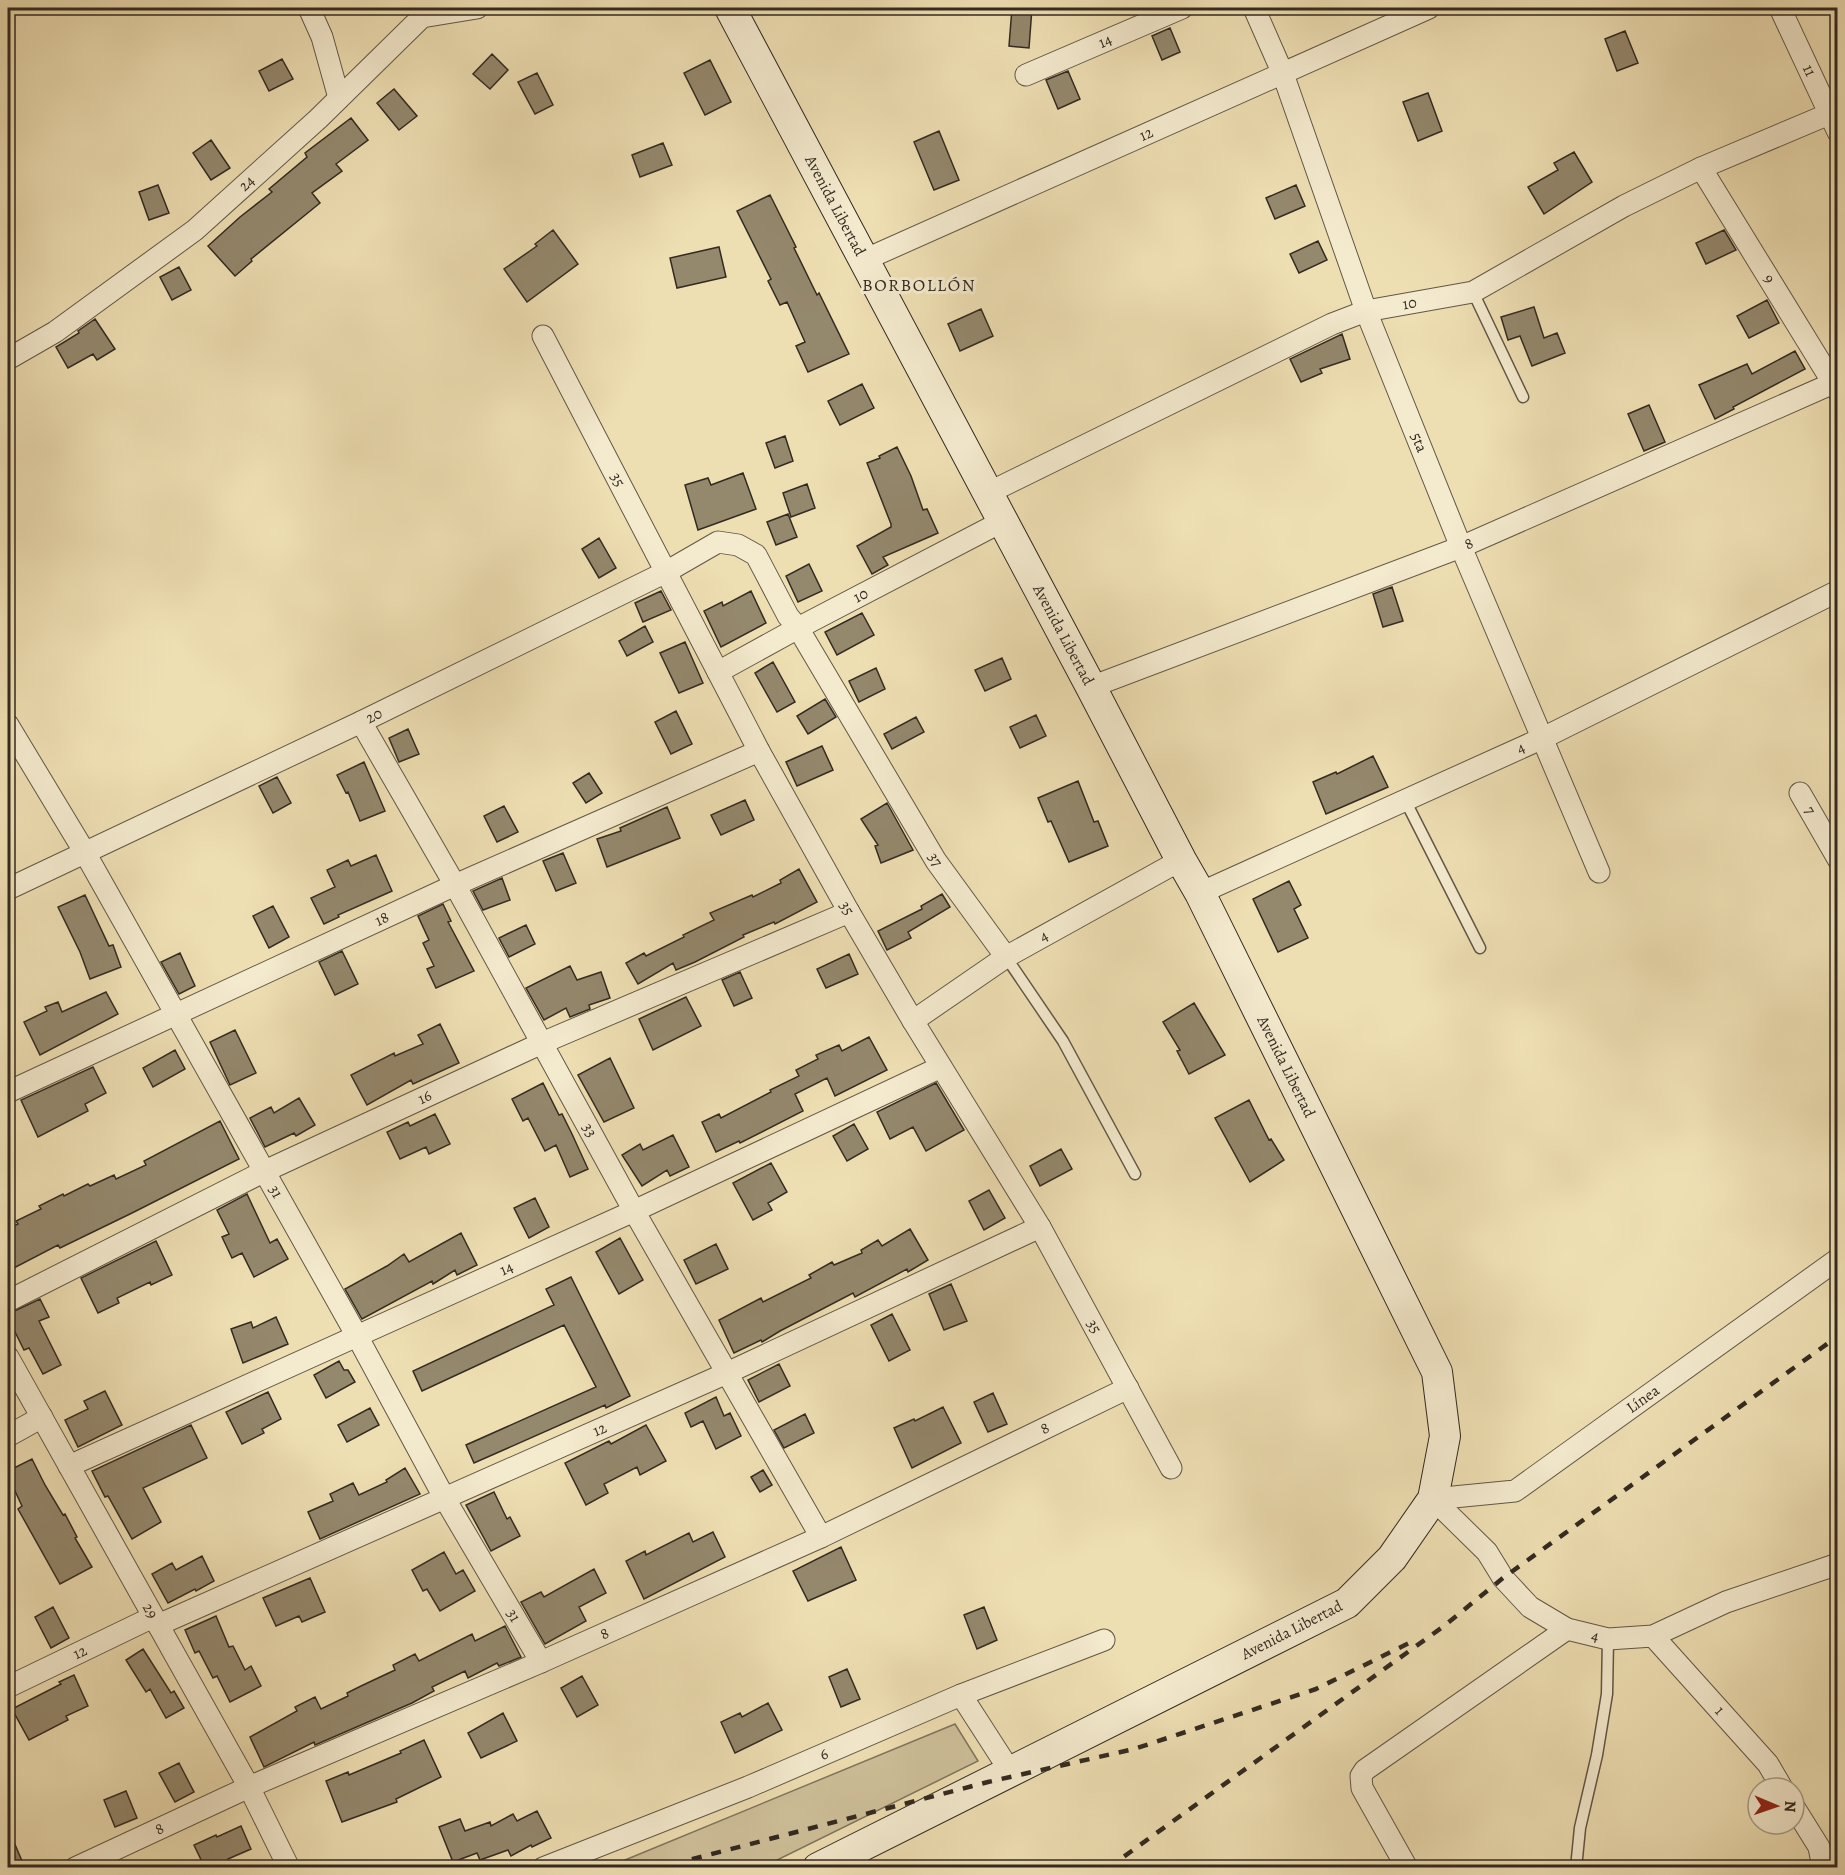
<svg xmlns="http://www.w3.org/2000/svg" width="1845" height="1875" font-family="Alegreya,serif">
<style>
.green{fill:#cec09a;stroke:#80755e;stroke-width:1.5}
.building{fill:#94886d;stroke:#332a21;stroke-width:1.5}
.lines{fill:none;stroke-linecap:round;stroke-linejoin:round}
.service-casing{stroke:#625746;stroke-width:13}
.minor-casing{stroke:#625746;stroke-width:23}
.secondary-casing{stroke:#332a21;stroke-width:32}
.service{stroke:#f4eace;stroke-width:10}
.minor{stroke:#f4eace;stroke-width:21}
.secondary{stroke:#f4eace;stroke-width:30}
.rail{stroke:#332a21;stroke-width:4.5;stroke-dasharray:10 10;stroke-linecap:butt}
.labels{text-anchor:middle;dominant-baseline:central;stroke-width:6;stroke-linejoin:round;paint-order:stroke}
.street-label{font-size:16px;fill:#332a21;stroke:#f4eace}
.neighbourhood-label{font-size:18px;letter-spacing:1.5px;fill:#332a21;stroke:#f4eace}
</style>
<rect width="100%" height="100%" fill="#eedfb3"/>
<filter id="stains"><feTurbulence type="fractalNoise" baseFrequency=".00333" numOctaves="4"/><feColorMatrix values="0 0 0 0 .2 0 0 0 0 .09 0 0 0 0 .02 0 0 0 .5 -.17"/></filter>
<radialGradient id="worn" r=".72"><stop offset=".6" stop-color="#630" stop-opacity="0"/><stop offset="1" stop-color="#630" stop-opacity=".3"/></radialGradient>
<path class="green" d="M955 1724 978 1761 763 1867H608Z"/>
<path class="building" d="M1012 8H1032L1029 48 1009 46Z
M1170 28 1180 52 1162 60 1152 36Z
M1625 31 1638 63 1617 71 1605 39Z
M492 54 508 70 490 89 473 74Z
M282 59 293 79 269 91 259 71Z
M710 60 731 102 705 115 684 73Z
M1068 71 1080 99 1058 109 1046 80Z
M537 73 553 105 535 114 518 82Z
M394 89 417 116 399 130 377 103Z
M1428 93 1442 131 1418 141 1403 102Z
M351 118 368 140 336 164 342 171 312 193 320 203 251 259 252 261 235 276 208 246 240 217 272 192 269 189 307 157 305 153Z
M939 131 959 180 934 190 914 142Z
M211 140 230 168 211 180 193 153Z
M663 143 672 165 640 177 632 155Z
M1574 152 1592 182 1544 214 1528 187 1558 170 1554 163Z
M158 185 169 213 149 220 139 192Z
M1296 185 1305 206 1275 219 1266 198Z
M770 195 796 247 794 248 817 295 819 293 849 354 808 372 796 346 805 342 787 302 780 305 768 281 771 279 737 211Z
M553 230 578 264 527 302 504 269 537 246 535 244Z
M1724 230 1736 250 1706 264 1696 243Z
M1318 241 1327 260 1299 273 1290 254Z
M719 247 726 277 677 288 670 258Z
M179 267 191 290 172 300 160 277Z
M1767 300 1779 323 1749 338 1737 316Z
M1534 307 1544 338 1557 333 1565 353 1532 366 1520 336 1508 340 1501 317Z
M981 309 993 336 960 351 948 324Z
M95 319 115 349 97 360 93 354 68 368 56 347 79 333 78 331Z
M1342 334 1350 359 1320 369 1322 373 1301 382 1290 359Z
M1795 351 1805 369 1733 407 1734 409 1715 419 1699 385 1747 364 1752 374Z
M862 384 874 408 840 425 828 401Z
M1649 405 1665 442 1644 451 1628 414Z
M785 436 793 461 775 468 766 443Z
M897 447 911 476 923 510 927 509 938 533 883 557 888 565 872 574 857 546 891 527V524L867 463 880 458 879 456Z
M743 473 756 509 698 530 685 485 708 478 711 485Z
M807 484 815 508 791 517 783 493Z
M788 514 797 537 776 545 767 522Z
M599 538 616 568 599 578 582 549Z
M809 564 822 591 798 602 786 576Z
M1392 587 1403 621 1383 627 1373 594Z
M661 591 671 610 643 622 635 603Z
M751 591 766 623 721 647 704 611 722 602 723 606Z
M862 613 874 635 837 655 825 632Z
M645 626 653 642 627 656 619 641Z
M685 642 703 683 679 693 660 653Z
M1002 658 1011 679 985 691 975 670Z
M773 662 795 702 777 712 755 673Z
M876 668 885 689 859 702 849 681Z
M825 699 836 717 808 734 797 716Z
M676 711 692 744 671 754 655 722Z
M1036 715 1046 736 1020 748 1010 727Z
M916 717 924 732 892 749 884 734Z
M408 729 419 754 399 762 389 738Z
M822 746 833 770 797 786 786 762Z
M1373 756 1388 787 1326 814 1313 782 1336 772 1337 774Z
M364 762 385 811 360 821 348 792 346 793 337 775Z
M589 773 602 793 586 803 573 783Z
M277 777 291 803 273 813 259 786Z
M1078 781 1094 822 1098 821 1108 846 1069 862 1051 821 1048 822 1038 798Z
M745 800 754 820 721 835 711 815Z
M887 803 913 850 881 863 875 846 878 845 861 819Z
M504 806 518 832 497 842 484 816Z
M667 807 680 838 607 867 597 839 621 831 620 828Z
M563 853 576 883 556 891 543 861Z
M376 855 392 891 338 915 339 917 324 924 311 898 335 887 327 870 348 860 351 866Z
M799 869 817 902 775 924 774 922 743 935 744 937 695 962 676 970 673 963 638 984 626 963 644 953 646 956 684 937 683 935 714 920 710 913 752 895 753 897 781 883 780 880Z
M502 878 510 900 483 910 473 891Z
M1289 881 1301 905 1294 909 1308 938 1278 952 1253 899Z
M942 894 950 907 908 932 911 938 887 950 878 931 922 909 921 906Z
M85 895 109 946 113 945 121 967 90 979 80 952 58 907Z
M443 904 451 921 448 922 474 971 436 988 427 969 434 966 423 943 429 940 418 916Z
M273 906 289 937 269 948 253 916Z
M526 925 535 944 509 957 499 938Z
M342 951 358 984 335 995 319 962Z
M180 953 195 986 179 994 161 962Z
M849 954 858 974 826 988 817 969Z
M570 966 577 980 601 972 610 998 589 1005 590 1009 570 1017 566 1008 544 1020 526 988Z
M740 972 752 998 734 1006 722 980Z
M106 992 118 1014 40 1055 24 1022 47 1011 45 1007 58 1002 62 1012Z
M686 997 701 1026 653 1050 639 1019Z
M1194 1003 1225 1055 1189 1074 1177 1051 1180 1050 1163 1022Z
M440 1024 459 1063 413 1084 411 1080 367 1105 351 1075 394 1053 395 1056 423 1044 418 1035Z
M235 1030 256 1073 230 1085 210 1042Z
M869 1037 887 1070 835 1096 827 1078 795 1094 803 1111 740 1143 739 1141 716 1152 702 1122 719 1114 721 1118 771 1092 770 1090 799 1076 796 1070 818 1059 816 1055 839 1045 842 1051Z
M175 1050 185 1069 153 1087 143 1068Z
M610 1058 634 1108 604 1122 578 1075Z
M93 1067 106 1093 85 1104 88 1111 38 1137 21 1100Z
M543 1083 559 1115 562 1114 572 1134 588 1169 570 1177 556 1145 545 1151 528 1118 523 1121 512 1099Z
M936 1083 964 1130 926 1151 913 1127 890 1139 877 1112Z
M299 1098 315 1125 296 1136 294 1133 265 1147 250 1118 271 1107 274 1113Z
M1249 1100 1269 1140 1271 1139 1284 1160 1250 1182 1215 1118Z
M435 1114 450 1144 429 1154 426 1147 400 1159 387 1132 408 1122 410 1126Z
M220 1121 239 1159 132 1213 60 1248 58 1245 12 1269 8 1261V1229L18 1224 16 1221 41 1209 39 1206 63 1194 64 1196 88 1184 90 1186 114 1175 116 1179 146 1165 144 1161Z
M854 1124 868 1149 847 1161 833 1136Z
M673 1135 689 1167 670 1176 667 1170 642 1186 622 1155 640 1144 643 1150Z
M1061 1149 1072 1169 1040 1186 1030 1166Z
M771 1163 787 1192 768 1203 772 1210 753 1220 733 1183Z
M989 1190 1005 1218 984 1230 969 1201Z
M247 1194 270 1243 277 1239 288 1259 254 1277 242 1253 232 1258 222 1237 229 1234 217 1210Z
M535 1198 549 1227 529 1238 514 1208Z
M910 1229 928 1260 908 1272 907 1269 855 1297 853 1293 780 1331 762 1342 761 1340 734 1353 719 1320 761 1298 763 1302 811 1278 809 1275 832 1262 834 1265 862 1253 861 1250 878 1240 882 1246Z
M461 1233 477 1265 457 1275 455 1270 433 1284 432 1281 362 1319 345 1289 387 1266 404 1254 409 1262Z
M620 1238 643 1280 619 1294 596 1252Z
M156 1241 172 1275 151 1285 150 1282 117 1298 119 1303 98 1313 81 1278Z
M716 1244 728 1269 696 1284 684 1260Z
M571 1277 630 1396 606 1408 605 1405 474 1463 466 1445 596 1387 564 1325 422 1391 413 1371 554 1305 546 1289Z
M951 1284 967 1321 944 1330 929 1294Z
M40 1299 49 1317 39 1321 61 1365 43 1374 29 1348 24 1350 15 1332 13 1334 8 1323V1314Z
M892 1314 910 1350 889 1361 871 1325Z
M276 1317 288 1344 243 1363 231 1329 251 1322 253 1328Z
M339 1361 344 1370H348L355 1382 326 1398 314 1375Z
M779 1364 790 1386 759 1402 748 1380Z
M105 1391 122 1425 78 1447 65 1420 88 1409 84 1401Z
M268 1392 281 1419 262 1429 264 1433 242 1444 226 1412Z
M993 1393 1007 1424 988 1432 974 1402Z
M716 1397 724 1416 730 1413 741 1436 716 1449 703 1421 691 1427 685 1413Z
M943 1407 961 1443 912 1468 894 1428 914 1419 915 1421Z
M370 1408 379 1425 347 1442 338 1425Z
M805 1414 814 1433 784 1448 774 1430Z
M191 1425 207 1458 143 1488 161 1522 132 1539 108 1496 105 1497 92 1471Z
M646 1425 666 1461 640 1475 637 1467 604 1484 608 1493 586 1505 565 1463 609 1441 611 1444Z
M32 1459 45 1485 63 1515 65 1514 77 1537 75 1538 92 1567 60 1584 18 1509 22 1506 8 1476V1471Z
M405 1468 420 1494 320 1539 308 1512 333 1501 330 1494 353 1483 359 1495 387 1482 386 1480Z
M763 1470 772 1485 760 1492 751 1477Z
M494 1492 507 1519 510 1517 520 1536 491 1551 466 1505Z
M713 1532 725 1557 644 1599 626 1561 645 1551 646 1555 689 1533 693 1542Z
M841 1547 856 1580 808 1601 793 1571Z
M444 1552 456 1574 463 1570 475 1591 440 1611 427 1589 423 1591 412 1570Z
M202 1556 214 1581 196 1591 195 1589 168 1603 152 1574 172 1563 176 1570Z
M594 1569 606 1593 579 1607 586 1621 545 1644 521 1602 541 1592 544 1597Z
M310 1578 325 1612 302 1622 299 1616 276 1626 263 1598Z
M53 1607 69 1638 51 1648 35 1617Z
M984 1607 997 1640 977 1649 964 1615Z
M216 1616 229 1647 233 1646 245 1670 251 1666 261 1686 230 1702 217 1676 213 1678 199 1651 195 1653 185 1630Z
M505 1626 521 1657 499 1666 497 1663 468 1678 465 1671 432 1687 434 1691 412 1703 315 1745 314 1742 264 1767 250 1737 297 1711 295 1707 315 1697 321 1709 348 1696 347 1693 361 1686 395 1670 393 1665 415 1654 419 1661 472 1634 475 1641Z
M143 1649 171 1693 174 1691 184 1708 166 1718 150 1689 146 1692 126 1660Z
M847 1669 860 1699 841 1707 829 1677Z
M74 1675 88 1706 66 1716 68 1720 29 1740 12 1709 61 1684 59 1682Z
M582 1676 598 1705 577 1717 561 1688Z
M768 1703 782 1730 735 1753 721 1722 740 1713 742 1717Z
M503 1713 517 1741 481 1758 468 1733Z
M424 1740 441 1777 396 1799 397 1802 342 1822 326 1781 348 1772 349 1775 401 1753 400 1751Z
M179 1763 194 1792 175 1802 159 1773Z
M126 1791 137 1818 115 1827 104 1800Z
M537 1811 551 1838 532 1847 531 1845 511 1856 508 1850 480 1860 477 1853 453 1862 439 1827 460 1819 465 1831 490 1822 491 1826 513 1814 517 1821Z
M241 1826 251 1849 228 1859 232 1868H205L194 1845 216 1835 217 1837Z
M8 1828 25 1868H8Z"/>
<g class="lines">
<defs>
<path id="service" d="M1473 292 1523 397
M1405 800 1480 948
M1006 957 1063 1041 1135 1174
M1576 1868 1580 1828 1597 1755 1607 1694 1608 1639"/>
<g id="minor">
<path d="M309 8 322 37 339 98"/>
<path id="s1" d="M1254 8 1283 74 1366 311 1461 547 1599 872"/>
<path id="s2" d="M1780 8 1838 132"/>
<path id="s3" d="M1026 75 1182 8"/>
<path id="s4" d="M1701 168 1838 391"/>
<path id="s5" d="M864 260 1429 8"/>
<path id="s6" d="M543 336 759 751 849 912 913 1021 1040 1227 1171 1468"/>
<path id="s7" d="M8 359 55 332 195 230 318 119 422 17 477 8"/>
<path id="s8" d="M988 493 1332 324 1366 311 1473 292 1624 206 1701 168 1829 114"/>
<path id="s9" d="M718 672 798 628 1003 521"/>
<path id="s10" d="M1091 687 1461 547 1838 381"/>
<path id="s11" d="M361 722 455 885 634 1211 821 1537"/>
<path id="s12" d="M8 725 84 851 357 1336 445 1499 541 1662"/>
<path id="s13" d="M1800 793 1838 859"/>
<path id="s14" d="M8 889 361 722 666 572 718 542 738 545 756 555 788 616 798 628 936 861 1006 957"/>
<path id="s15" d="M1200 893 1543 738 1838 591"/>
<path id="s16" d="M913 1021 1006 957 1181 860"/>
<path id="s17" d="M8 1092 455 885 759 751"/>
<path id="s18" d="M8 1301 265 1171 542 1043 849 912"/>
<path id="s19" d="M8 1357 249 1787 289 1868"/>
<path d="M8 1436 42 1417"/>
<path id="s20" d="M69 1466 634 1211 941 1067"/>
<path id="s21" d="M1433 1499 1515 1491 1838 1259"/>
<path id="s22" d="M1433 1499 1487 1552 1503 1578 1530 1607 1567 1629 1608 1639 1653 1636 1726 1602 1838 1564"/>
<path id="s23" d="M158 1625 727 1373 1040 1227"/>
<path id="s24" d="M1653 1636 1768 1764 1782 1788"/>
<path id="s25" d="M8 1687 153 1617"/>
<path d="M961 1695 1010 1771"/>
<path d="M1794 1807 1819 1847 1823 1868"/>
<path id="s26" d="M75 1868 249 1787 541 1662 821 1537 1128 1388"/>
<path id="s27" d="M543 1868 748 1787 961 1695 1104 1640"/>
<path d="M1407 1868 1362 1788 1361 1776 1365 1770 1567 1629"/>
</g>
<g id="secondary">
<path id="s28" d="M730 8 1091 687 1181 860 1200 893 1437 1372 1445 1436 1433 1499 1392 1558 1347 1603 818 1868"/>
</g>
</defs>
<use href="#service" class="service-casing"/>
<use href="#minor" class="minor-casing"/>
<use href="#secondary" class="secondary-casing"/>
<use href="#service" class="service"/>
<use href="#minor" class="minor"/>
<use href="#secondary" class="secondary"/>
<path class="rail" d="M674 1868 689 1860 988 1782 1134 1749 1316 1689 1409 1643
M1108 1868 1444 1626 1503 1578 1838 1336"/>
</g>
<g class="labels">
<g class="street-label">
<text stroke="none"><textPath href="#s3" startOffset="86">14</textPath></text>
<text stroke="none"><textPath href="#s2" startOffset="69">11</textPath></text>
<text stroke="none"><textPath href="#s5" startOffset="309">12</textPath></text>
<text stroke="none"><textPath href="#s7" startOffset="297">24</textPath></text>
<text stroke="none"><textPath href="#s28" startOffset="224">Avenida Libertad</textPath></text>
<text stroke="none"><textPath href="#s4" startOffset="130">9</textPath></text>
<text stroke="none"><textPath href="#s8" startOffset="464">10</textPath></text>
<text stroke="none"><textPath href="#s1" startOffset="465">5ta</textPath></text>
<text stroke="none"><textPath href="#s6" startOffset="162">35</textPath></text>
<text stroke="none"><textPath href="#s10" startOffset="404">8</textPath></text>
<text stroke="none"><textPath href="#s9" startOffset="162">10</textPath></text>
<text stroke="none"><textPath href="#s28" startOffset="710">Avenida Libertad</textPath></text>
<text stroke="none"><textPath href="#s14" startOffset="405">20</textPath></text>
<text stroke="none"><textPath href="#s15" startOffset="352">4</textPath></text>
<text stroke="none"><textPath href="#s13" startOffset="20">7</textPath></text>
<text stroke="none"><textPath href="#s14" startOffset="1185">37</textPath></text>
<text stroke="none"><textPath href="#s6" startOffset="648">35</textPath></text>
<text stroke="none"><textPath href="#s17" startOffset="412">18</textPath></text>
<text stroke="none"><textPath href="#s16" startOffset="156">4</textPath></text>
<text stroke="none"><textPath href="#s28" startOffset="1196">Avenida Libertad</textPath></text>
<text stroke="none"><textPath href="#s18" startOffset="464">16</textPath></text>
<text stroke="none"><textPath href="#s11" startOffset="468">33</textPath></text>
<text stroke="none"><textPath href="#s12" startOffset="538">31</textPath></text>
<text stroke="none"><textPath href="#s20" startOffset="480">14</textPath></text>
<text stroke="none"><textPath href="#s6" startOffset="1134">35</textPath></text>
<text stroke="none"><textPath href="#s21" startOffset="240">Línea</textPath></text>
<text stroke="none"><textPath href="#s26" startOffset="1065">8</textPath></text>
<text stroke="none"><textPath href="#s23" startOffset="483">12</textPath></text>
<text stroke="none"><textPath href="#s19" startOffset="291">29</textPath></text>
<text stroke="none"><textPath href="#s12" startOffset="1024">31</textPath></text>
<text transform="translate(1292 1630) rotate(-27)">Avenida Libertad</text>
<text stroke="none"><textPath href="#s26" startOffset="579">8</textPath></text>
<text stroke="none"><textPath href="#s22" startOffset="218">4</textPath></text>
<text stroke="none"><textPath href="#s25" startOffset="80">12</textPath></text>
<text stroke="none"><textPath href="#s24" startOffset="100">1</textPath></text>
<text stroke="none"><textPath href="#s27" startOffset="303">6</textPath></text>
<text stroke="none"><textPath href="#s26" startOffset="93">8</textPath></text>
</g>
<g class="neighbourhood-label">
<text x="919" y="285">BORBOLLÓN</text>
</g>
</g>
<rect width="1845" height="1875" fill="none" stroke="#eedfb3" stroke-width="30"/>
<rect x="9" y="9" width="1827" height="1857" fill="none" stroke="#332a21" stroke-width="3"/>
<rect x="15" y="15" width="1815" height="1845" fill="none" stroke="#332a21" stroke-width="1.5"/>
<g transform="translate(1776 1806) rotate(92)"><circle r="28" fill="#f4eace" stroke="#a79d89" stroke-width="1.5"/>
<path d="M0-4.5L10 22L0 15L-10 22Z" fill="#8f2418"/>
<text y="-9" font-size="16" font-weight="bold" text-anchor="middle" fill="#332a21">N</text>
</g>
<rect width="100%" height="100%" filter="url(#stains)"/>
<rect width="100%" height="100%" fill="url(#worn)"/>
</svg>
